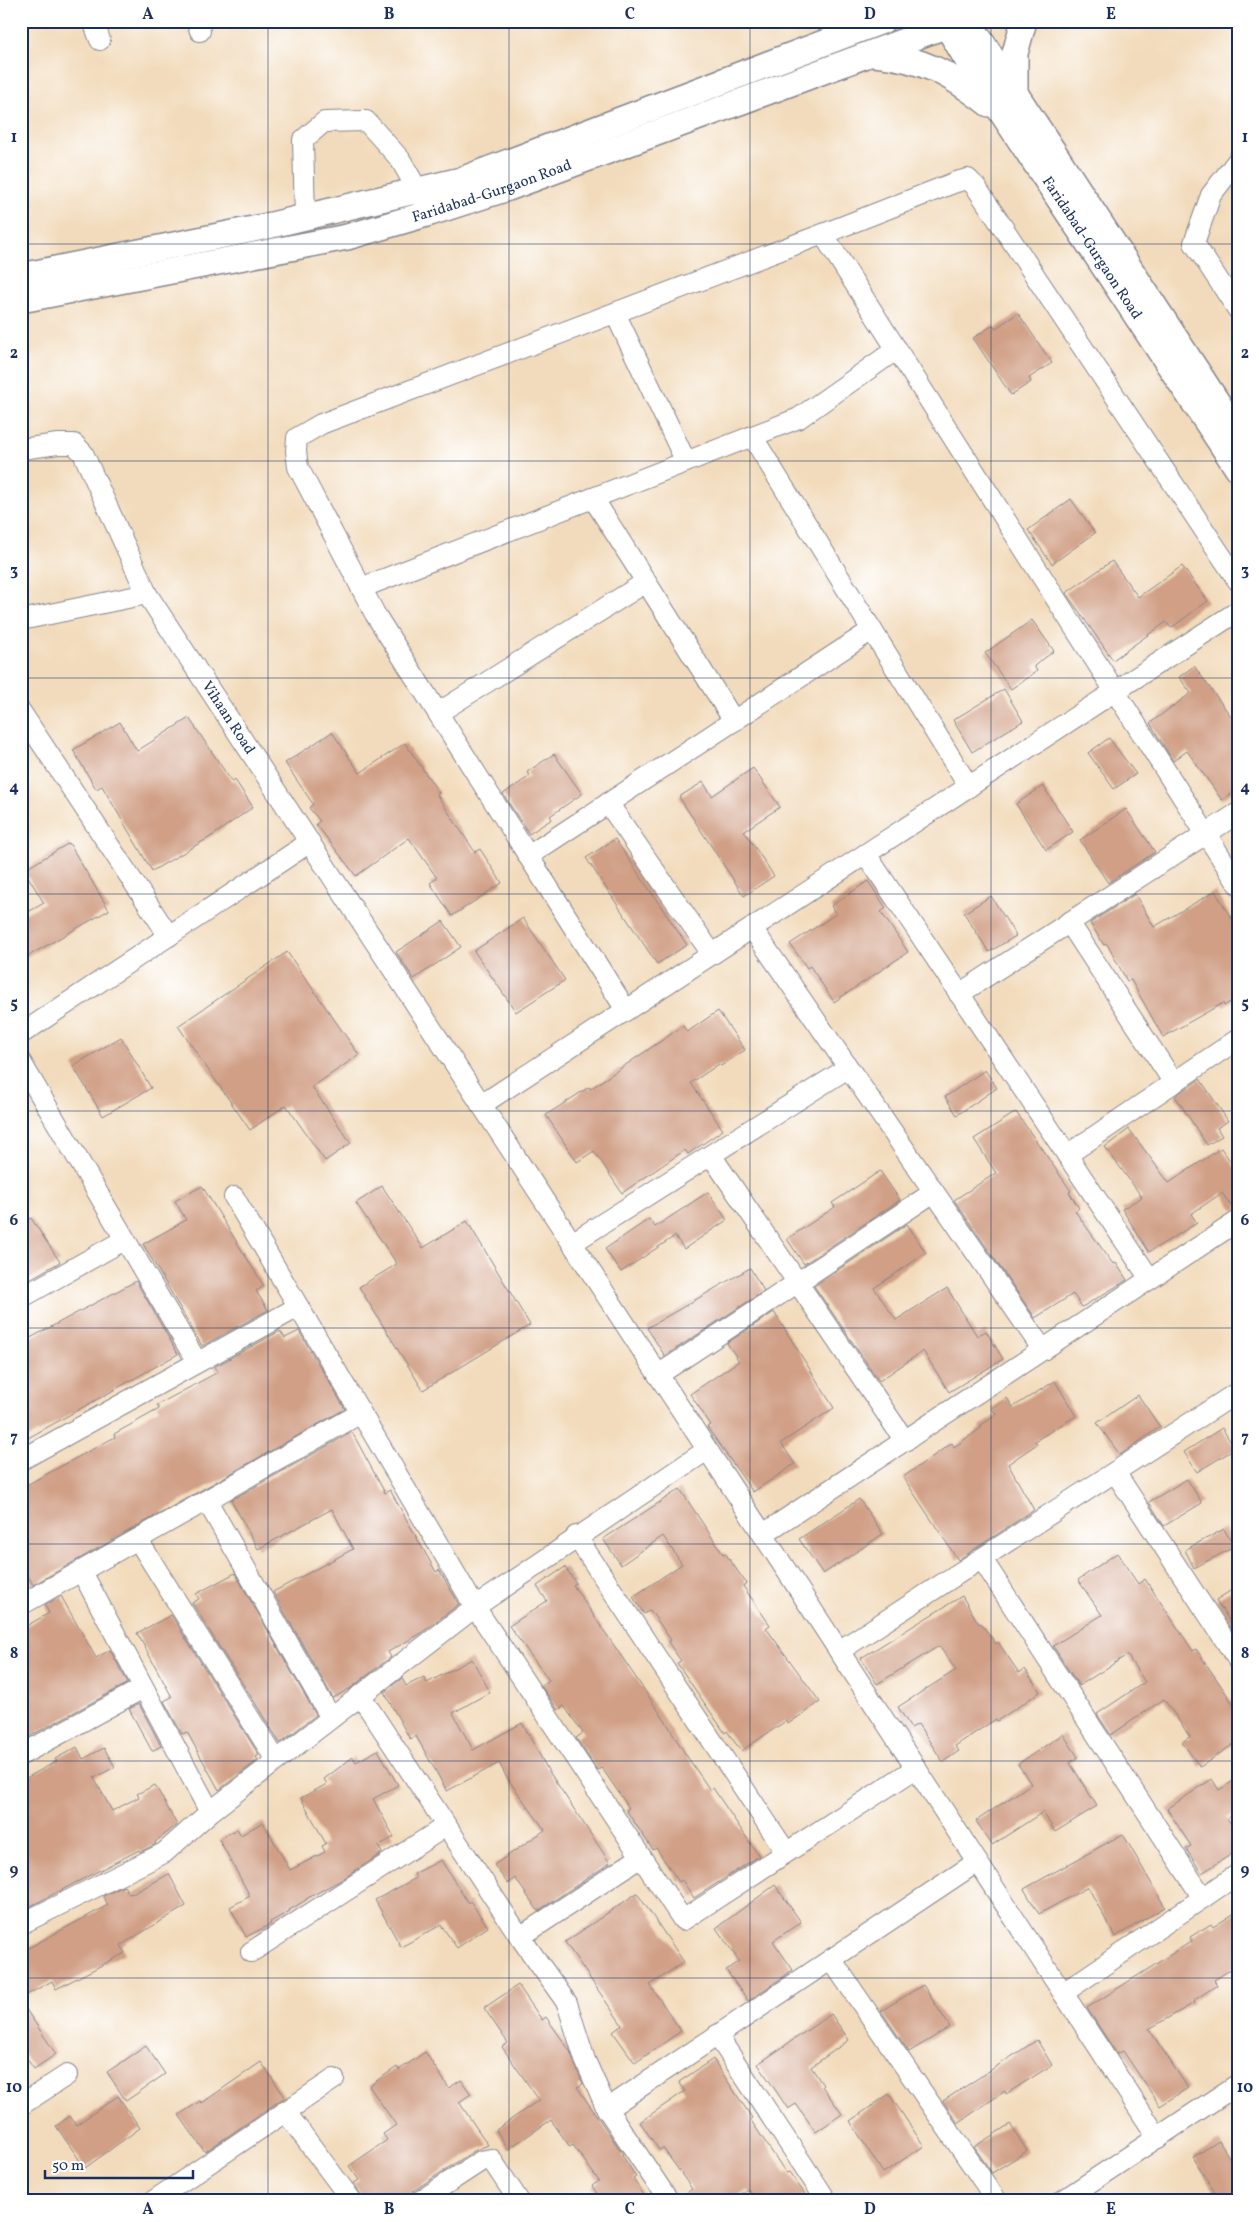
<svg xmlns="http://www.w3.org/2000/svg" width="1259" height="2222" font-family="Vollkorn,serif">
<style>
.building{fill:#d09f85}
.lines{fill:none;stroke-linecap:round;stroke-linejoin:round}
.minor-casing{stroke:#86858d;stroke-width:22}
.major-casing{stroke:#86858d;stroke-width:28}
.minor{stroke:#fff;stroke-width:20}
.major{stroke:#fff;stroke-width:25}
.grid{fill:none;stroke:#1b2f5e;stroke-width:1;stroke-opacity:0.55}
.labels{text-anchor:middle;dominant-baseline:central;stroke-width:4;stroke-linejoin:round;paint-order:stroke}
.street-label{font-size:15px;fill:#1b2f5e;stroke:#fff}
.neatline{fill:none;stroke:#1b2f5e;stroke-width:2}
.grid-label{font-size:16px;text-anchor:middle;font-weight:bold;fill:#1b2f5e}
</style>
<rect width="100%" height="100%" fill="#fff"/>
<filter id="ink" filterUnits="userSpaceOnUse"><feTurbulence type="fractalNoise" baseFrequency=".02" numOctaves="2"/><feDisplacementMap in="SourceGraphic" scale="10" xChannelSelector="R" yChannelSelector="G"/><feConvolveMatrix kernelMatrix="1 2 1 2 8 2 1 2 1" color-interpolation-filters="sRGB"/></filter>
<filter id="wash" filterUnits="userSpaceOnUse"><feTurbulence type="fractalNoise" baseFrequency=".0096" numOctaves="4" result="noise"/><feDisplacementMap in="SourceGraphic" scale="20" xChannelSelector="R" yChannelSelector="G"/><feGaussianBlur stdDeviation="1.12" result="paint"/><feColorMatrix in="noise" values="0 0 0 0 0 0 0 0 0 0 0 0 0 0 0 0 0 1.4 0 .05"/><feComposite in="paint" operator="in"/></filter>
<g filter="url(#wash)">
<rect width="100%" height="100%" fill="#f2dbbc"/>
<g id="blocks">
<path class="building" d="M1018 313 1052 363 1029 378 1031 382 1011 395 973 338 993 325 996 328Z
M1071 499 1095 533 1052 564 1028 530Z
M1112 561 1138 597 1182 566 1208 601 1171 628 1166 622 1113 660 1066 593Z
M1032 620 1054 651 1034 666 1037 671 1011 689 985 653Z
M1194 666 1238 726V788L1222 800 1187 751 1173 761 1150 723 1191 693 1179 677Z
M1004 689 1023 721 972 752 953 720Z
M189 718 232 782 235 780 253 807 212 836 152 871 102 786 96 789 73 750 120 722 137 751Z
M332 732 360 773 405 743 439 793 437 795 475 852 480 849 502 883 452 916 430 883 437 878 409 838 356 876 316 824 320 821 309 808 313 804 285 763Z
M1109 738 1136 774 1114 789 1088 753Z
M554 754 582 794 550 816 552 819 529 834 503 794 530 776 527 772Z
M753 768 780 807 744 831 774 876 744 896 679 797 703 782 712 796Z
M1043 786 1073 832 1046 850 1016 804Z
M1126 809 1155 852 1108 883 1080 840Z
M615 839 687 945 657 964 586 858Z
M69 843 109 910 21 960V916L44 903 24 870Z
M868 881 886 908 881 912 908 952 834 1002 810 966 807 968 790 944 836 914 831 906Z
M1215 891 1238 929V997L1224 1006 1223 1003 1163 1037 1131 980 1127 981 1107 944 1104 945 1090 923 1135 894 1154 927Z
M991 896 1016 936 989 952 964 913Z
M523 918 565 980 516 1012 474 951Z
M443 921 461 947 414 979 396 952Z
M287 952 359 1055 312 1087 351 1143 325 1161 286 1105 250 1130 178 1026Z
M718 1011 745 1050 721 1066 719 1064 691 1083 723 1130 688 1154 685 1150 622 1193 594 1151 577 1162 546 1115 589 1087 590 1089 683 1026 687 1032Z
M121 1037 151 1088 103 1116 73 1066Z
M985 1070 997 1088 957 1115 945 1097Z
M1200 1079 1228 1121 1217 1128 1222 1136 1207 1145 1175 1096Z
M1016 1112 1071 1191 1069 1192 1079 1208 1075 1211 1113 1264 1116 1263 1127 1280 1082 1307 1073 1294 1035 1318 954 1200 996 1173 974 1139Z
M1129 1129 1169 1183 1221 1148 1238 1172V1209L1234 1210 1222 1193 1191 1214 1197 1223 1149 1252 1122 1209 1142 1197 1105 1147Z
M880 1171 900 1200 804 1264 787 1239 835 1207 832 1203Z
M202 1186 264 1286 256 1291 268 1310 202 1346 143 1244 186 1220 175 1201Z
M382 1186 423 1248 467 1221 530 1325 423 1390 359 1287 397 1264 356 1203Z
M708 1192 727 1220 684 1249 675 1236 621 1272 605 1249 649 1219 655 1227Z
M31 1218 60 1262 21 1284V1224Z
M907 1224 926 1253 874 1288 896 1320 947 1288 977 1336 986 1331 1003 1359 949 1392 923 1351 879 1381 814 1286Z
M750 1268 764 1291 665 1356 647 1328Z
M136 1281 178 1354 21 1442V1343Z
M774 1312 834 1408 781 1443 795 1464 753 1492 707 1427 711 1425 690 1394 739 1361 727 1343Z
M280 1331 285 1338 299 1331 345 1409 33 1585 21 1563V1488L115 1437 114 1434 159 1409 157 1405 218 1372 214 1367Z
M1055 1381 1076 1416 1035 1441 1037 1444 1008 1464 1034 1510 958 1560 903 1477 952 1443 954 1447 981 1428 980 1426 996 1415 992 1408 1007 1398 1013 1407Z
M1138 1395 1160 1427 1120 1455 1097 1423Z
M1222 1428 1235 1449 1197 1472 1184 1452Z
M352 1432 385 1493 390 1490 436 1572 439 1570 459 1604 420 1634 388 1652 391 1657 351 1688 333 1698 273 1592 353 1549 332 1509 258 1549 231 1500Z
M1187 1479 1202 1503 1164 1526 1149 1502Z
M680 1489 723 1554 725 1553 746 1583 743 1586 770 1625 766 1628 820 1702 788 1724 786 1721 741 1751 727 1731 725 1733 677 1663 681 1661 668 1642 671 1640 650 1610 644 1614 633 1597 682 1564 663 1536 621 1565 603 1539Z
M859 1499 883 1534 823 1574 799 1539Z
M1224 1529 1234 1547 1194 1568 1185 1550Z
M1117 1553 1138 1584 1145 1579 1193 1651 1196 1649 1238 1711V1741L1200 1767 1182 1742 1190 1737 1164 1699 1111 1735 1097 1714 1145 1682 1127 1655 1079 1686 1053 1646 1102 1615 1078 1580Z
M565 1567 576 1583 573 1585 668 1725 684 1752 710 1790 713 1788 759 1856 694 1898 682 1880 679 1882 656 1848 653 1850 626 1810 629 1808 602 1768 597 1770 576 1738 583 1733 564 1706 558 1710 541 1686 549 1680 509 1626 547 1601 537 1586Z
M235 1573 316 1715 280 1743 192 1603 199 1599 196 1594Z
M1238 1586V1634L1216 1600Z
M61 1596 96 1658 110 1650 128 1683 21 1741V1629L49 1613 45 1605Z
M962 1596 979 1624 981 1623 996 1644 998 1642 1019 1673 1025 1669 1040 1692 997 1721 996 1719 955 1746 959 1751 943 1762 918 1724 911 1728 898 1707 956 1670 939 1646 877 1684 861 1658Z
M171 1615 259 1755 256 1757 258 1760 219 1790 187 1732 182 1734 164 1701 172 1697 137 1633Z
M472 1659 490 1692 453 1713 473 1750 522 1723 548 1770 610 1863 538 1911 515 1878 508 1884 494 1865 545 1830 507 1778 499 1763 447 1791 416 1736 410 1739 384 1692 402 1678 406 1686 424 1677 427 1683Z
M139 1704 161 1746 152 1751 129 1709Z
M1063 1734 1078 1757 1070 1763 1097 1806 1055 1832 1043 1812 992 1845 976 1821 1031 1784 1018 1764Z
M77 1747 83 1759 104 1748 115 1767 94 1778 112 1811 139 1797 137 1794 155 1785 177 1825 155 1842 156 1844 140 1852 139 1850 21 1911V1781L57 1761 55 1759Z
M378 1750 398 1785 373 1799 394 1837 378 1846 382 1853 341 1880 306 1899V1900L289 1910 290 1911 270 1922 271 1924 246 1937 230 1907 250 1896 219 1839 237 1829 241 1835 263 1822 290 1870 325 1852 322 1846 326 1844 301 1798 327 1784 324 1779 353 1757 356 1762Z
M1238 1778V1811L1227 1818 1238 1834V1850L1202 1873 1186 1849 1191 1846 1167 1809 1212 1779 1219 1790Z
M1123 1834 1165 1907 1115 1937 1088 1887 1039 1914 1024 1889Z
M441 1860 468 1903 470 1901 488 1927 457 1948 441 1925 401 1947 375 1900 416 1878 414 1874Z
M169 1874 186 1906 121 1945 125 1953 56 1989 52 1981 21 1998V1952L108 1905 103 1896 124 1886 129 1894 134 1893Z
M775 1885 801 1922 773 1941 793 1970 748 2001 726 1970 739 1961 716 1928Z
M637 1893 684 1962 650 1985 681 2031 635 2063 613 2032 622 2025 565 1942Z
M1238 1911V1965L1214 1980 1217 1985 1193 2001 1194 2003 1149 2029 1188 2088 1160 2106 1123 2051 1117 2054 1087 2008 1192 1941 1190 1937 1211 1924 1213 1927Z
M518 1985 542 2020 546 2017 570 2051 583 2084 577 2087 623 2154 622 2155 636 2177 633 2179 648 2201H602L592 2186 599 2181 573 2145 570 2147 551 2120 508 2149 496 2130 539 2100 502 2047 508 2043 484 2008Z
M923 1985 950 2027 909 2052 881 2011Z
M21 2002 56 2054 34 2069 21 2050Z
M831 2014 849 2040 811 2067 823 2085 822 2086 842 2114 816 2132 796 2104 788 2109 758 2064Z
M1037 2040 1052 2065 1006 2094 1005 2091 958 2123 943 2101Z
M146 2046 165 2074 126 2101 107 2072Z
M425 2052 449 2088 461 2080 471 2094 459 2102 488 2145 474 2151 413 2191 408 2201H364L354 2183 359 2180 349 2166 387 2140 383 2134 396 2125 369 2086 397 2067 399 2070Z
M713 2059 752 2118 750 2119 786 2173 789 2172 805 2194 795 2201H756L748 2189 730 2201H681L680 2198 692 2189 663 2148 659 2150 640 2122 685 2091 679 2082Z
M261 2062 285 2097 205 2152 179 2115 200 2101 202 2103Z
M889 2094 924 2146 883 2173 850 2121Z
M118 2096 140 2128 85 2168 56 2126 70 2116 76 2125Z
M1010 2124 1027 2151 992 2173 974 2147Z
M1219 2141 1238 2172V2192L1224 2201H1220L1193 2157Z"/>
</g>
</g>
<g filter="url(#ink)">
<use href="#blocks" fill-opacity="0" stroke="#86858d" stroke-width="1"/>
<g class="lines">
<defs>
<g id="minor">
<path d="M93 21 100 40"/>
<path d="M197 21 200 31"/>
<path d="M1238 160 1211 195 1194 243 1238 310"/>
<path d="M305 218 303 140 324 122 366 121 400 159 425 203"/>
<path d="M823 234 1238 884"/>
<path d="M615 313 686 462"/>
<path d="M752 436 969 787"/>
<path id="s1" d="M21 449 58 444H74L83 453 147 594 1158 2138"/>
<path d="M593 498 734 721"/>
<path d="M361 588 799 418 897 349"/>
<path d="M21 620 147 594"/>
<path d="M21 712 169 936"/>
<path d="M438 713 646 582"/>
<path d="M608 803 712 954"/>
<path d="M866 854 1150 1279"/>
<path d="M528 856 872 630"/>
<path d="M1069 922 1174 1083"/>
<path d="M752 928 1043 1350"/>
<path d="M959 994 1238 813"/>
<path d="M626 1010 375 614 298 467 296 451 297 438 321 424 823 234 956 182 968 179 976 187 1238 581"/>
<path d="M21 1034 310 842"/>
<path d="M21 1062 197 1362"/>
<path d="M481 1105 1238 611"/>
<path d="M711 1155 905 1441"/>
<path d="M1067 1155 1238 1039"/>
<path d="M234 1197 475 1607 683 1920 916 1768"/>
<path d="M572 1243 848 1068"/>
<path d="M21 1298 124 1240"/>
<path d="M658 1375 934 1192"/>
<path d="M21 1460 298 1307"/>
<path d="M1115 1472 1238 1660"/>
<path d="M207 1501 331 1718"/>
<path d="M763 1534 1238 1221"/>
<path d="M576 1536 786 1852"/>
<path d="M138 1540 276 1760"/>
<path d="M982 1559 1203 1898"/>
<path d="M82 1572 210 1812"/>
<path d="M21 1605 361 1413"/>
<path d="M839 1651 1238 1392"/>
<path d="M360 1695 520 1937 567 2003 585 2060 607 2109 669 2201"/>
<path d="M21 1755 143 1688"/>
<path d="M21 1924 164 1853 210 1812 475 1607 707 1450"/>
<path d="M520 1937 641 1857"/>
<path d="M251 1952 446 1826"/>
<path d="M831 1959 997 2201"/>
<path d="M1063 1993 1238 1874"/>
<path d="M717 2035 827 2201"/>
<path d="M21 2105 67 2075"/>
<path d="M607 2109 977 1862"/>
<path d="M285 2111 352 2201"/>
<path d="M153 2201 334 2079"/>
<path d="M420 2201 481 2161 491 2159 519 2201"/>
<path d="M1062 2201 1238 2084"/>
</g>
<g id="major">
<path id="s2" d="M944 21 971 66 1238 469"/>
<path d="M968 21 1238 434"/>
<path d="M875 54C924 59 950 74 989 104"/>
<path d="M1015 94V53L1024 21"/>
<path d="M21 276 263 227 461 180 882 21"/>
<path id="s3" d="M21 300 347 237 430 213 508 188 958 21"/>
</g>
</defs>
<use href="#minor" class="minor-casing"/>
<use href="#major" class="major-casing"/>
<use href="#minor" class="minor"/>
<use href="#major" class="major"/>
</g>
</g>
<path class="grid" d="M268 21V2201M509 21V2201M750 21V2201M991 21V2201M21 244H1238M21 461H1238M21 678H1238M21 894H1238M21 1111H1238M21 1328H1238M21 1544H1238M21 1761H1238M21 1978H1238"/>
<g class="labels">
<g class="street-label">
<text stroke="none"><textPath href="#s3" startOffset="484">Faridabad-Gurgaon Road</textPath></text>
<text stroke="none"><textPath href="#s2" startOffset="271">Faridabad-Gurgaon Road</textPath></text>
<text stroke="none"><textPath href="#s1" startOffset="369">Vihaan Road</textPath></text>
</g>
</g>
<rect width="1259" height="2222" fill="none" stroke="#fff" stroke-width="55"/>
<path d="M45 2170v8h148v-8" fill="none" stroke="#1b2f5e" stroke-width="2.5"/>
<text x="52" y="2170" font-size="15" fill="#1b2f5e" stroke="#ffffff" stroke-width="4" paint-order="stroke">50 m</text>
<rect x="28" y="28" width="1204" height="2166" class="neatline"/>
<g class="grid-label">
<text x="148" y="19">A</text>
<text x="389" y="19">B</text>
<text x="630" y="19">C</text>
<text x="870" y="19">D</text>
<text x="1111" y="19">E</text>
<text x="14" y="142">1</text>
<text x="1245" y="142">1</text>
<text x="14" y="358">2</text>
<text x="1245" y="358">2</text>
<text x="14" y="575">3</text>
<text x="1245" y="575">3</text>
<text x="14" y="792">4</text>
<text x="1245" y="792">4</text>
<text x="14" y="1008">5</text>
<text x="1245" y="1008">5</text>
<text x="14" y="1225">6</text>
<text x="1245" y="1225">6</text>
<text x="14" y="1442">7</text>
<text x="1245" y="1442">7</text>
<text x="14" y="1658">8</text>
<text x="1245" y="1658">8</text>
<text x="14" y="1875">9</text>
<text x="1245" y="1875">9</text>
<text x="14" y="2092">10</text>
<text x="1245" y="2092">10</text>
<text x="148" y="2214">A</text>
<text x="389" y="2214">B</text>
<text x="630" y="2214">C</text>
<text x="870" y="2214">D</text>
<text x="1111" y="2214">E</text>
</g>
</svg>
